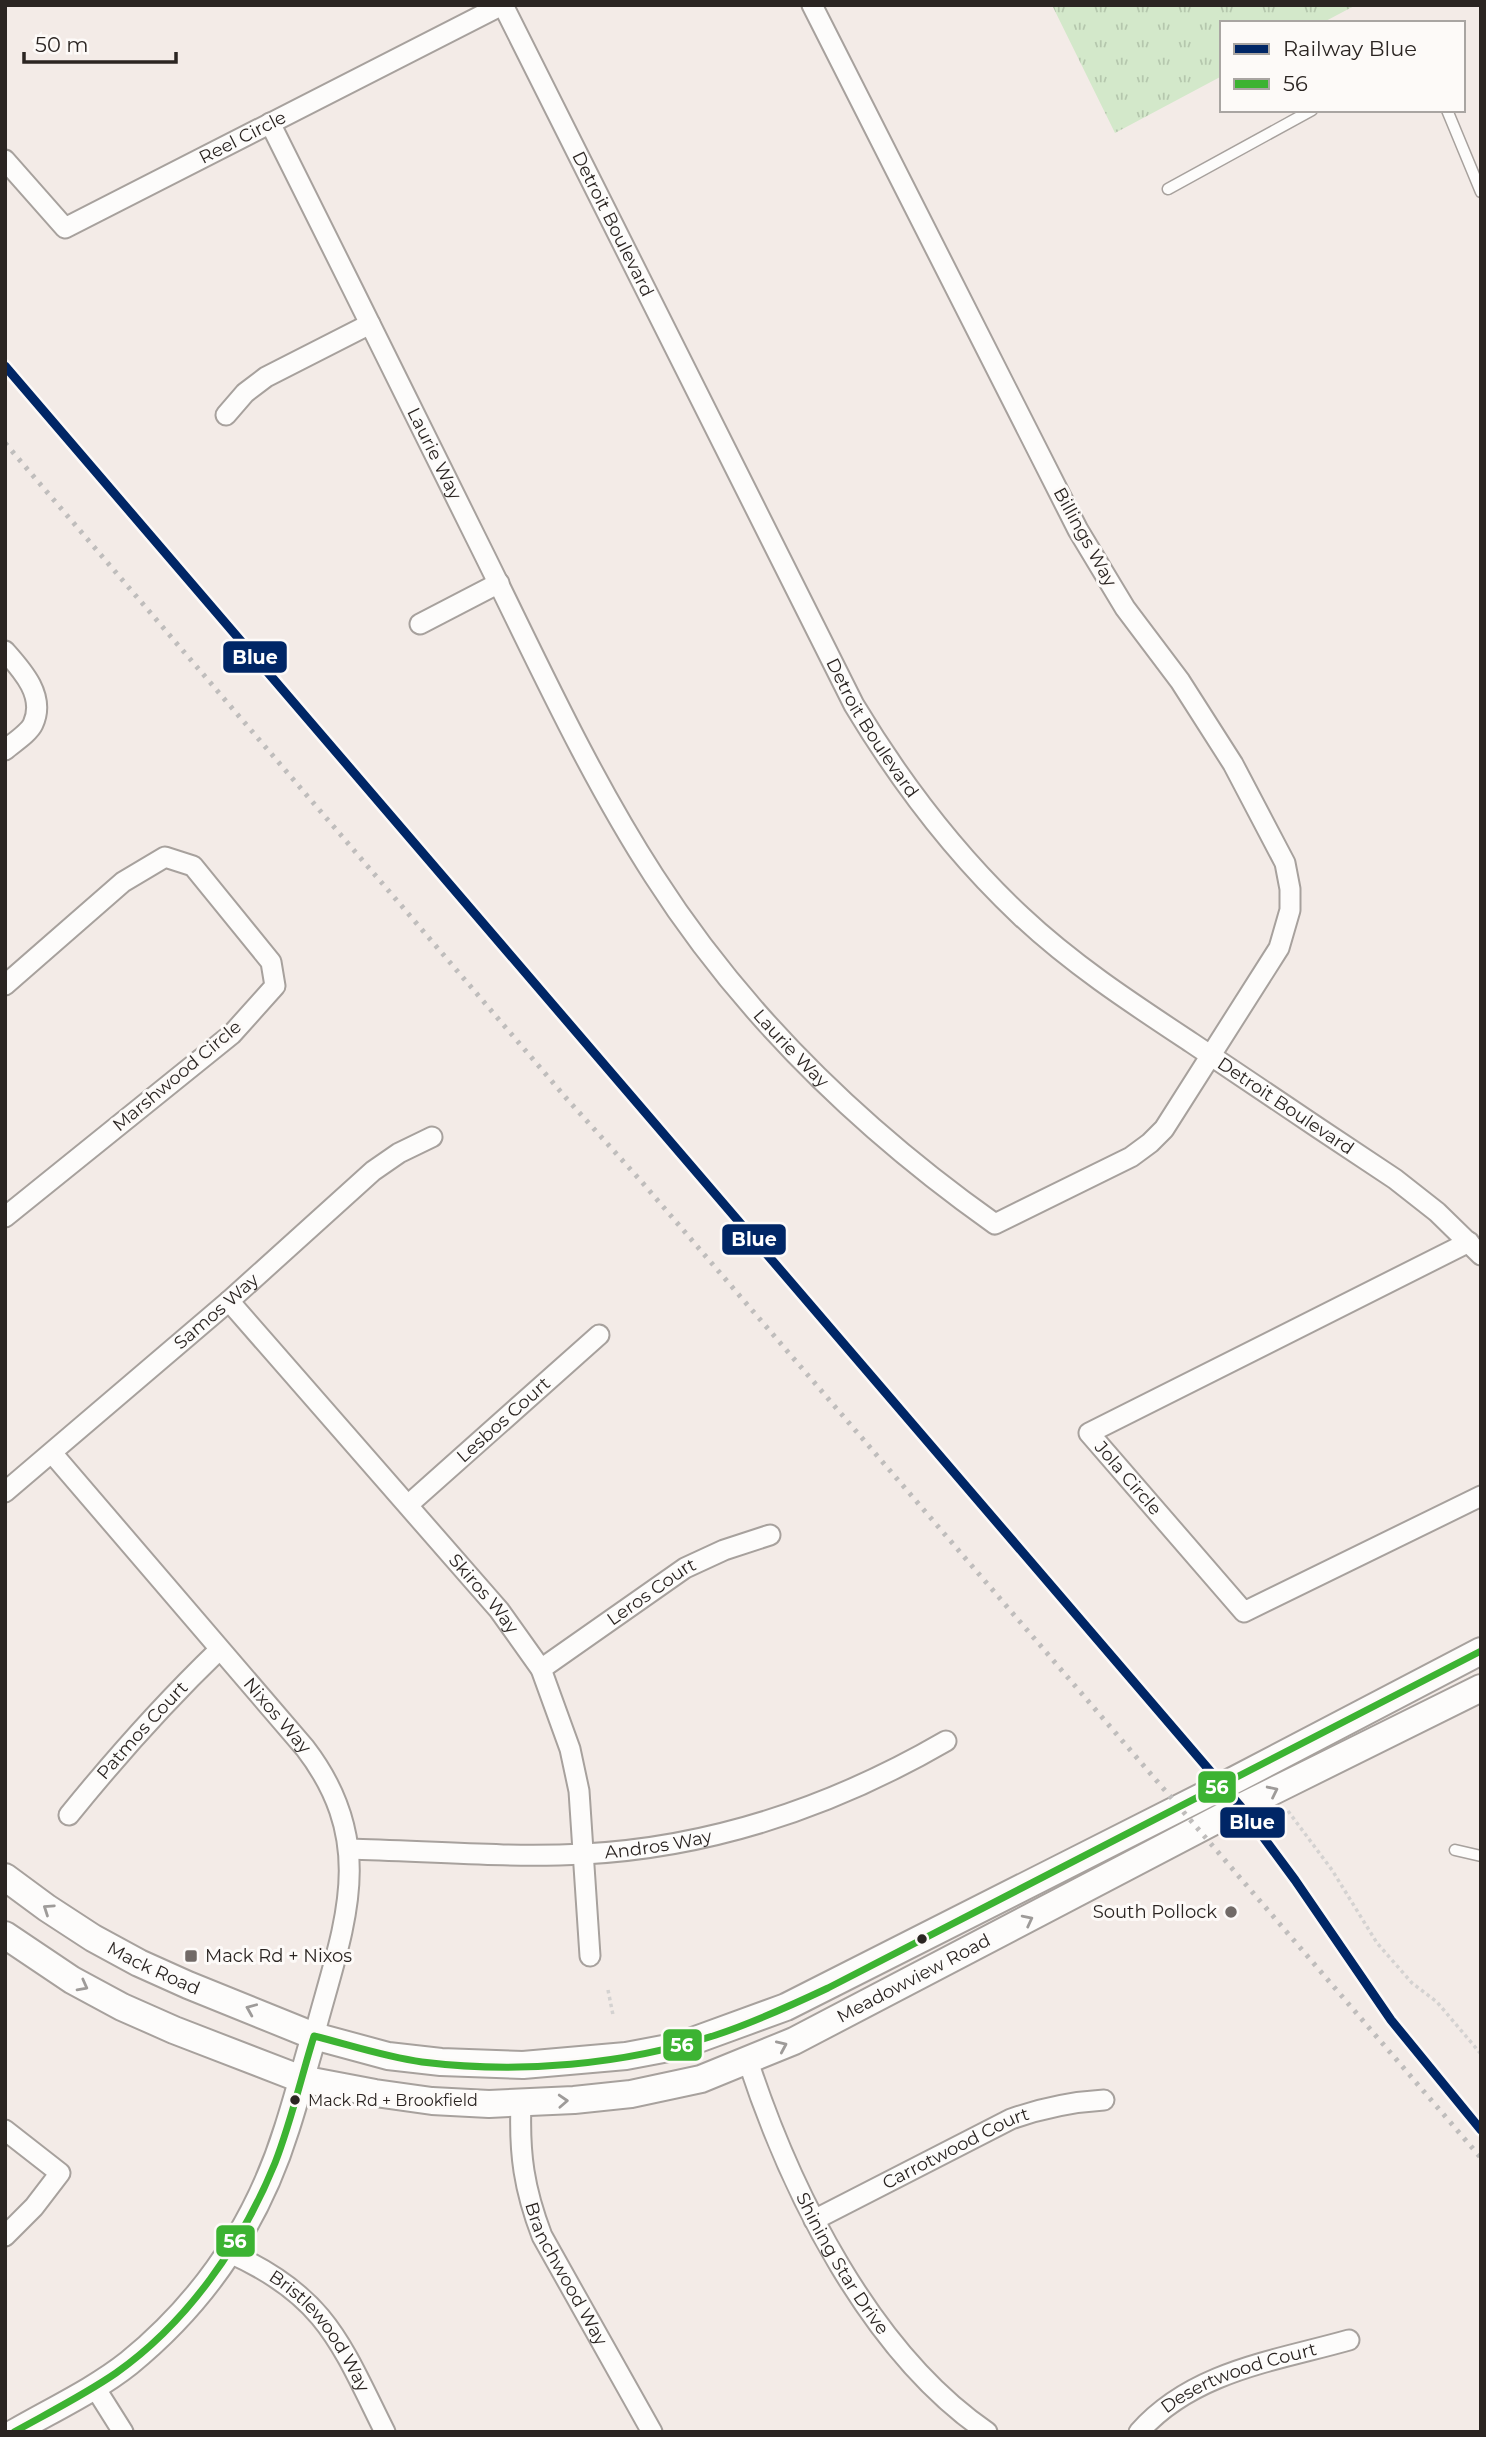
<svg xmlns="http://www.w3.org/2000/svg" width="1486" height="2437" font-family="Montserrat,sans-serif">
<style>
.grass{fill:url(#grass-tufts)}
.lines{fill:none;stroke-linecap:round;stroke-linejoin:round}
.service-casing{stroke:#a7a19d;stroke-width:13}
.minor-casing{stroke:#a7a19d;stroke-width:23}
.tertiary-casing{stroke:#a7a19d;stroke-width:28}
.secondary-casing{stroke:#a7a19d;stroke-width:30}
.path{stroke:#d4d2d1;stroke-width:3.5;stroke-dasharray:3.5 3.5;stroke-linecap:butt}
.service{stroke:#fdfcfb;stroke-width:10}
.minor{stroke:#fdfcfb;stroke-width:19}
.tertiary{stroke:#fdfcfb;stroke-width:24}
.secondary{stroke:#fdfcfb;stroke-width:26}
.rail{stroke:#bfbdbc;stroke-width:5;stroke-dasharray:3.5 7;stroke-linecap:butt}
.bus-1-casing{stroke:#fdfaf8;stroke-width:12}
.bus-1{stroke:#3cb332;stroke-width:7}
.rail-1-casing{stroke:#fdfaf8;stroke-width:14}
.rail-1{stroke:#002666;stroke-width:9}
.oneway{stroke:#9e9b99}
.poi-dot{fill:#716a67;stroke:#fdfaf8;stroke-width:2.5}
.bus-dot{fill:#2b2522;stroke:#fdfaf8;stroke-width:2.5}
.labels{text-anchor:middle;dominant-baseline:central;stroke-width:6;stroke-linejoin:round;paint-order:stroke}
.bus-label{font-size:16px;fill:#2b2522;stroke:#fdfaf8;text-anchor:start}
.street-label{font-size:18px;fill:#2b2522;stroke:#fdfaf8}
.poi-label{font-size:18px;fill:#2b2522;stroke:#fdfaf8;text-anchor:end}
.line-badge{stroke:#fdfaf8;stroke-width:2.5}
.badge-label{font-size:19px;text-anchor:middle;font-weight:bold;fill:#fff}
</style>
<defs>
<pattern id="grass-tufts" width="24" height="20" patternUnits="userSpaceOnUse" patternTransform="scale(1.75)"><rect width="24" height="20" fill="#d3e8ca"/><path d="M3 7l-1-3M5 7V3M7 7l1-3M15 17l-1-3M17 17v-4M19 17l1-3" fill="none" stroke="#b5c7ad"/></pattern>
</defs>
<rect width="100%" height="100%" fill="#f3ebe7"/>
<path class="grass" d="M1052 5H1356L1322 23H1222V76L1115 133Z"/>
<g class="lines">
<defs>
<path id="service" d="M1447 110 1481 192
M1168 189 1312 110
M1455 1850 1481 1856"/>
<g id="minor">
<path id="s1" d="M503 5 854 705C901 783 955 854 1021 916 1073 965 1133 1004 1192 1043 1260 1089 1327 1134 1395 1179L1437 1212 1481 1255"/>
<path id="s2" d="M270 123C339 261 408 400 476 538 533 652 585 769 654 876 743 1015 861 1129 995 1224L1131 1157 1150 1143 1164 1129 1279 948 1290 910V889L1285 863 1233 764 1180 681 1125 608 1078 530 812 5"/>
<path id="s3" d="M5 160 65 228 502 5"/>
<path d="M226 415 245 393 266 377 370 324"/>
<path d="M420 624 499 583"/>
<path d="M5 651C22 670 46 696 33 724 29 733 13 743 5 750"/>
<path d="M5 985 123 882 165 857 193 866 271 962 275 986 232 1034 5 1217"/>
<path id="s4" d="M1469 1242 1089 1433 1244 1612 1481 1496"/>
<path id="s5" d="M229 1301 499 1610 541 1669 570 1749 579 1791 590 1956"/>
<path id="s6" d="M52 1453 305 1748C381 1847 342 1929 314 2036"/>
<path id="s7" d="M5 1492 229 1301 373 1171 399 1153 432 1137"/>
<path id="s8" d="M408 1505 599 1335"/>
<path id="s9" d="M541 1669 685 1568 724 1550 770 1535"/>
<path id="s10" d="M69 1815C116 1757 165 1702 219 1650"/>
<path id="s11" d="M349 1849C427 1851 506 1858 584 1854 714 1847 834 1806 946 1741"/>
<path id="s12" d="M748 2061C791 2192 870 2352 987 2432"/>
<path id="s13" d="M521 2103C519 2154 524 2189 542 2236L652 2432"/>
<path d="M5 2130 60 2173 34 2207 5 2236"/>
<path id="s14" d="M814 2220 1011 2119C1042 2108 1071 2102 1104 2100"/>
<path id="s15" d="M230 2253C326 2296 341 2344 385 2432"/>
<path d="M94 2386 123 2432"/>
<path id="s16" d="M1139 2432C1193 2371 1275 2361 1349 2340"/>
</g>
<path id="tertiary" d="M14 2432C52 2410 95 2390 129 2363 205 2301 258 2221 287 2128 297 2097 305 2066 314 2036"/>
<g id="secondary">
<path id="s17" d="M5 1877 47 1908 93 1938 139 1963 188 1985 314 2036 388 2056 441 2062 523 2065 626 2056 679 2046 786 2007 1223 1786 1481 1651"/>
<path id="s18" d="M5 1935 72 1980 122 2007 174 2030 301 2079 375 2093 432 2101 489 2104 574 2100 631 2094 701 2079 794 2041 1241 1807 1481 1688"/>
</g>
</defs>
<use href="#service" class="service-casing"/>
<use href="#minor" class="minor-casing"/>
<use href="#tertiary" class="tertiary-casing"/>
<use href="#secondary" class="secondary-casing"/>
<path class="path" d="M1288 1811 1332 1870 1377 1943 1412 1983 1437 2002 1481 2054
M608 1990 613 2015"/>
<use href="#service" class="service"/>
<use href="#minor" class="minor"/>
<use href="#tertiary" class="tertiary"/>
<use href="#secondary" class="secondary"/>
<path class="rail" d="M5 443 567 1099 641 1181 1481 2158"/>
<defs>
<path id="bus-1" d="M14 2432C48 2413 84 2395 116 2373 188 2322 242 2244 275 2163 291 2122 301 2078 314 2036 350 2045 385 2057 422 2062 519 2074 624 2065 716 2035 755 2022 792 2005 828 1988L1481 1651"/>
</defs>
<use href="#bus-1" class="bus-1-casing"/>
<use href="#bus-1" class="bus-1"/>
<defs>
<path id="rail-1" d="M5 366 1241 1807 1295 1880 1391 2020 1481 2130"/>
</defs>
<use href="#rail-1" class="rail-1-casing"/>
<use href="#rail-1" class="rail-1"/>
</g>
<defs><path id="oneway-chevron" d="M-2-3.5L2.5 0L-2 3.5" fill="none" stroke-width="1.6" stroke-linecap="round" stroke-linejoin="round" transform="scale(1.75)"/></defs>
<g class="oneway">
<use href="#oneway-chevron" transform="translate(1273 1791) rotate(-26)"/>
<use href="#oneway-chevron" transform="translate(48 1909) rotate(-146)"/>
<use href="#oneway-chevron" transform="translate(1028 1920) rotate(-27)"/>
<use href="#oneway-chevron" transform="translate(83 1986) rotate(28)"/>
<use href="#oneway-chevron" transform="translate(251 2009) rotate(-157)"/>
<use href="#oneway-chevron" transform="translate(782 2046) rotate(-24)"/>
<use href="#oneway-chevron" transform="translate(563 2101) rotate(-3)"/>
</g>
<g class="poi-dot">
<circle cx="1231" cy="1912" r="7"/>
<rect x="184" y="1949" width="14" height="14" rx="3.5"/>
</g>
<g class="bus-dot">
<circle cx="922" cy="1939" r="6"/>
<circle cx="295" cy="2100" r="6"/>
</g>
<g class="labels">
<g class="bus-label">
<text x="308" y="2100">Mack Rd + Brookfield</text>
</g>
<g class="street-label">
<text stroke="none"><textPath href="#s3" startOffset="290">Reel Circle</textPath></text>
<text stroke="none"><textPath href="#s1" startOffset="245">Detroit Boulevard</textPath></text>
<text stroke="none"><textPath href="#s2" startOffset="369">Laurie Way</textPath></text>
<text transform="translate(1085 537) rotate(61)">Billings Way</text>
<text stroke="none"><textPath href="#s1" startOffset="812">Detroit Boulevard</textPath></text>
<text stroke="none"><textPath href="#s2" startOffset="1066">Laurie Way</textPath></text>
<text transform="translate(177 1076) rotate(-40)">Marshwood Circle</text>
<text stroke="none"><textPath href="#s1" startOffset="1379">Detroit Boulevard</textPath></text>
<text stroke="none"><textPath href="#s7" startOffset="278">Samos Way</textPath></text>
<text stroke="none"><textPath href="#s8" startOffset="128">Lesbos Court</textPath></text>
<text stroke="none"><textPath href="#s4" startOffset="485">Jola Circle</textPath></text>
<text stroke="none"><textPath href="#s5" startOffset="388">Skiros Way</textPath></text>
<text stroke="none"><textPath href="#s9" startOffset="135">Leros Court</textPath></text>
<text stroke="none"><textPath href="#s6" startOffset="346">Nixos Way</textPath></text>
<text stroke="none"><textPath href="#s10" startOffset="112">Patmos Court</textPath></text>
<text stroke="none"><textPath href="#s11" startOffset="310">Andros Way</textPath></text>
<text stroke="none"><textPath href="#s17" startOffset="175">Mack Road</textPath></text>
<text stroke="none"><textPath href="#s18" startOffset="970">Meadowview Road</textPath></text>
<text stroke="none"><textPath href="#s14" startOffset="159">Carrotwood Court</textPath></text>
<text stroke="none"><textPath href="#s12" startOffset="224">Shining Star Drive</textPath></text>
<text stroke="none"><textPath href="#s13" startOffset="180">Branchwood Way</textPath></text>
<text stroke="none"><textPath href="#s15" startOffset="122">Bristlewood Way</textPath></text>
<text stroke="none"><textPath href="#s16" startOffset="116">Desertwood Court</textPath></text>
</g>
<g class="poi-label">
<text x="1217" y="1912">South Pollock</text>
<text x="205" y="1956" text-anchor="start">Mack Rd + Nixos</text>
</g>
</g>
<g class="line-badge">
<rect x="222" y="640" width="66" height="34" rx="7" fill="#002666"/>
<rect x="721" y="1223" width="66" height="33" rx="7" fill="#002666"/>
<rect x="1197" y="1770" width="40" height="34" rx="7" fill="#3cb332"/>
<rect x="1219" y="1806" width="67" height="33" rx="7" fill="#002666"/>
<rect x="662" y="2028" width="41" height="34" rx="7" fill="#3cb332"/>
<rect x="215" y="2224" width="41" height="34" rx="7" fill="#3cb332"/>
</g>
<g class="badge-label">
<text x="255" y="664">Blue</text>
<text x="754" y="1246">Blue</text>
<text x="1217" y="1794">56</text>
<text x="1252" y="1829">Blue</text>
<text x="682" y="2052">56</text>
<text x="235" y="2248">56</text>
</g>
<rect width="1486" height="2437" fill="none" stroke="#2b2522" stroke-width="14"/>
<rect x="1220" y="21" width="245" height="91" fill="#fdfaf8" stroke="#a9a5a2" stroke-width="2"/>
<rect x="1234" y="44" width="35" height="10" fill="#002666" stroke="#a9a5a2" stroke-width="2"/>
<text x="1283" y="56" font-size="21" fill="#2b2522">Railway Blue</text>
<rect x="1234" y="79" width="35" height="10" fill="#3cb332" stroke="#a9a5a2" stroke-width="2"/>
<text x="1283" y="91" font-size="21" fill="#2b2522">56</text>
<path d="M24 52v10h152v-10" fill="none" stroke="#2b2522" stroke-width="3.5"/>
<text x="35" y="52" font-size="21" fill="#2b2522" stroke="#fdfaf8" stroke-width="5" paint-order="stroke">50 m</text>
</svg>
